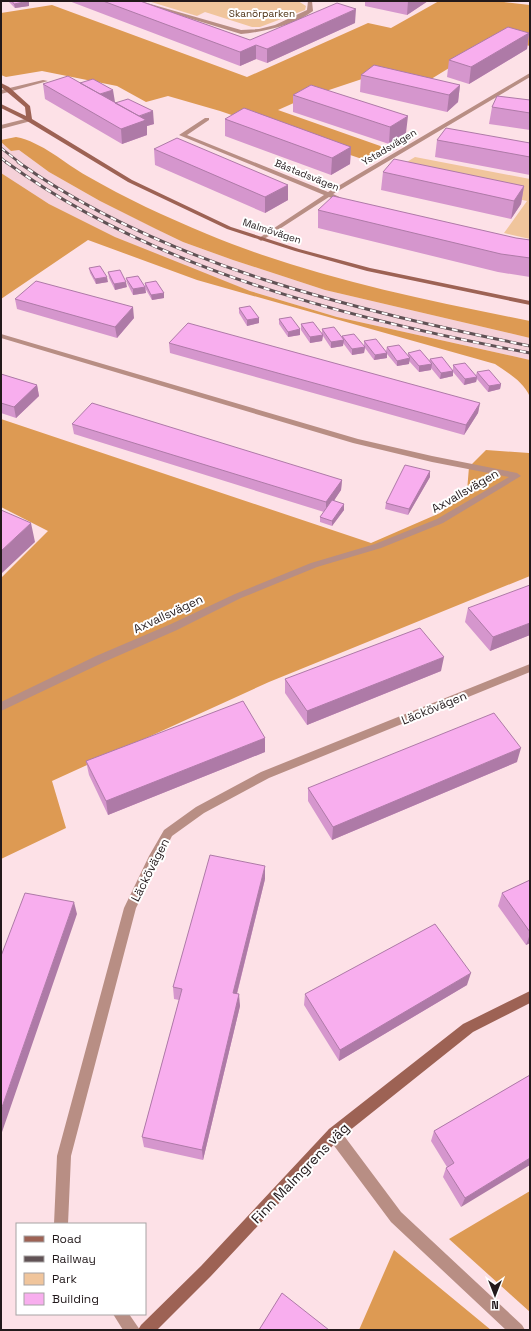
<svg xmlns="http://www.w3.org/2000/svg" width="531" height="1331" font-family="'Space Grotesk',sans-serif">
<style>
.built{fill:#f5d1d9}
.green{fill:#f0c59c}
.forest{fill:#dd9a53}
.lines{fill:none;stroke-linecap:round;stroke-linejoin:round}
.lane{fill:#b88e84;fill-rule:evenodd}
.street{fill:#b88e84;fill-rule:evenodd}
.secondary{fill:#9d6254;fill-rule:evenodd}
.rail-far1-casing{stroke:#605255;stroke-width:2.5}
.rail-casing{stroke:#605255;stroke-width:3}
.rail-far1{stroke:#fff;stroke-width:1.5;stroke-dasharray:5;stroke-linecap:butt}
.rail{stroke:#fff;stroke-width:2;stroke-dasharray:6;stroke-linecap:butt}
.wall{fill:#d596cd}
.shaded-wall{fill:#ae7aa7}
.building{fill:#f8aeee;stroke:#ae7aa7}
.labels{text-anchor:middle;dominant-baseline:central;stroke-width:4;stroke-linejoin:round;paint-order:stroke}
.far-park-label{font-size:10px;fill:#4b2f11;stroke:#fff}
.far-street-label{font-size:10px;fill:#22191b;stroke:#fff}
.street-label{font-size:12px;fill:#22191b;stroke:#fff}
.near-street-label{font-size:14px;fill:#22191b;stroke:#fff}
</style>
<rect width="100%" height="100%" fill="#fde1e7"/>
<path class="built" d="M1 142 11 151 19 150 49 172 100 201 183 242 233 260 325 290 530 338V360L337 317 250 291 184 266 115 237 49 204 19 186 1 173Z"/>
<path class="green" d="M148 1H298L306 6 305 10 260 27H252L205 12 197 16Z
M415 157 530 179V239L504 233 527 201 392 171Z"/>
<path class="forest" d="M439 1H496L530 5V46L498 38 423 84 371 76 305 98 278 110 386 148 365 160 220 111 168 96 146 102 117 86 42 71 6 77 1 75V13L52 5 247 77 368 23 391 28Z
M16 137C42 142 64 163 87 176 125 198 166 217 207 234 310 277 421 299 530 321V338L325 290 233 260 183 242 156 229 100 201 49 172 19 150 11 151 1 142V140Z
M1 173 49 204 115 237 250 291 337 317 530 360V397C523 381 508 373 495 364L197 280 88 240 1 299Z
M1 419 371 543 440 513 467 491 469 467 486 450 529 453 530 444V576L269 682 52 781 66 828 1 859V578L48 531 1 507Z
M530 1191V1312L449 1239Z
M394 1250 491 1330H359Z"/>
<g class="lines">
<path class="lane" d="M43 80 48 81 1 94V90Z"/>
<path class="street" d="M133 1H140L241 30 259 29 275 25 307 10 308 1H312L313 11C295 25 263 32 241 34Z
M530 73V77L333 194 346 200V202H342L329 197 261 241 258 239 259 238 324 195 179 135 205 118H209V120L187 135 328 192Z
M29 118 32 120 31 121 1 129V125Z
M1 334 358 439 432 456 517 473 521 476 443 523 381 548 317 567 241 598 177 630 104 662 1 711V702L96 656 171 624 235 594 311 563 375 544 437 519 509 477 432 462 353 443 1 338Z
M530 664V672L269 778 204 813 172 836 136 908 71 1156 68 1224H54L57 1156 124 908 149 856 164 830 196 807 261 772Z
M334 1127 339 1129 401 1212 522 1325 525 1330H506L391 1222 329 1139 327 1134 329 1129Z
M113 1314H129L140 1330H123Z"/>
<path class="secondary" d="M1 83 9 87 30 106 32 119 132 180 231 227 299 249 370 268 530 301V305L367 271 295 251 227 229 128 182 27 121 1 108V104L26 116 25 107 1 87Z
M530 991V1003L473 1032 339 1139 211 1276 157 1330H138L141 1325 201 1266 329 1129 463 1024Z"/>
<defs>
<path id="rail-far1" d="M1 148 20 163
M1 158 7 163"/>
<path id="rail" d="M6 162C156 271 350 319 530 353
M18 162C165 266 356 310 530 346"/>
</defs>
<use href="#rail-far1" class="rail-far1-casing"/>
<use href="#rail" class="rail-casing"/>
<use href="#rail-far1" class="rail-far1"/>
<use href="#rail" class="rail"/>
</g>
<path class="wall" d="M8 1H28L29 6 15 8Z
M69 1H140L250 40 355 23 267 63 256 59 240 66Z
M365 1H428L407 15 365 6Z
M529 33 527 49 469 84 447 77 449 60Z
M361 75 460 85 458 102 447 112 360 92Z
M43 84 115 102H114L154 124 147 126V135L122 144 45 99Z
M311 85 406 133 389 144 293 112V95Z
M530 100V130L489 124 492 107Z
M225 119 351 147 350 164 331 175 225 136Z
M437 140 530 143V175L435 157Z
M154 149 288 200 265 213 155 165Z
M383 172 524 186 521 204 511 219 381 190Z
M318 210 530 240V277L498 272 318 228Z
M89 268 108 282 96 284 90 273Z
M108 272 127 287 115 290 109 278Z
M126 278 145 287 146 293 133 295 127 283Z
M145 283 164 293V298L152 300 145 288Z
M15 299 134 318 117 338 17 309Z
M239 308 259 318V323L247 326 239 313Z
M279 319 300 329V335L288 337 279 324Z
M301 324 322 334V329L342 338V336L364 346V341L386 351 387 347 408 356V353L429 361 430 359 453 370V365L476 375 477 372 501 384 500 389 488 392 477 379 476 382 464 385 453 372V376L440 379 431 368V370L419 372 409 361V364L397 366 387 354V358L374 360 365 348 364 353 352 355 343 343V346L331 348 323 336 322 341 310 343 301 330Z
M169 343 480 403 478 413 464 435 170 353Z
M1 374 37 385 39 396 16 418 1 413Z
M72 424 342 480 341 490 334 500 344 510 332 526 320 522V517L324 512 74 434Z
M430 471V477L408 515 385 509 386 503Z
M468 608 530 635 490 651 465 622Z
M441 671 307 725 285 693V679Z
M265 752 108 815 89 775 86 761Z
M517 762 332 840 308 801V788Z
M265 879 237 994 240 1006 203 1160 144 1147 142 1137 179 1000 174 999 173 987Z
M530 880V943L526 945 498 906 502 893Z
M467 985 339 1061 304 1005 305 994Z
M530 1075 461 1207 443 1177 446 1168 447 1167 431 1141 434 1131Z"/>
<path class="shaded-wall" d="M29 1V6L15 8 14 4Z
M408 1H428L407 15Z
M356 9 355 23 267 63V49Z
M529 33 527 49 469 84 471 67Z
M256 45V59L240 66V52Z
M460 85 458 102 447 112 449 95Z
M113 90 115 102 99 107 97 95Z
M153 111 154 124 147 126V135L122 144 121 129 137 117Z
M408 116 406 133 389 144 390 127Z
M351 147 350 164 331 175 332 158Z
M288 185V200L265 213V197Z
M524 186 521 204 511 219 514 201Z
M107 277 108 282 96 284 95 279Z
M126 282 127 287 115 290 114 284Z
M145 287 146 293 133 295V289Z
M164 293V298L152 300 151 295Z
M133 307 134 318 117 338 115 327Z
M259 318V323L247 326V320Z
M300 329V335L288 337V332Z
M323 335 322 341 310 343V337Z
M344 340 343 346 331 348V342Z
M365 347 364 353 352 355V349Z
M387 353V358L374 360 375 355Z
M410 358 409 364 397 366V361Z
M432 364 431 370 419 372V366Z
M453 371V376L440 379 441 373Z
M477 377 476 382 464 385 465 379Z
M501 384 500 389 488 392 489 386Z
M37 385 39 396 16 418 14 407Z
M480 403 478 413 464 435 466 425Z
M430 471V477L408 515 409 509Z
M342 480 341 490 326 513V502Z
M344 504V510L332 526V521Z
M31 523 35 542 1 574V551Z
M530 623V635L490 651 493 637Z
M444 657 441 671 307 725V711Z
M265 738V752L108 815 106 801Z
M521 748 517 762 332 840 333 827Z
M265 866V879L234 1005 233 993Z
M74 902 77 914 1 1135V1110Z
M530 934V943L526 945Z
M471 973 467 985 339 1061 340 1050Z
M239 994 240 1006 203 1160 202 1150Z
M530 1158V1165L461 1207 465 1198Z"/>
<path class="building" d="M12 1H29L14 4Z
M103 1H140L250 40 337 3 356 9 267 49 256 45 240 52Z
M508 27 529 33 471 67 449 60Z
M374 65 460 85 449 95 361 75Z
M68 76 146 120 121 129 43 84Z
M93 79 113 90 100 94 80 83Z
M311 85 408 116 390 127 293 95Z
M497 96 530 100V113L492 107Z
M128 99 153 111 139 116 115 103Z
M244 108 351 147 332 158 225 119Z
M446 128 530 143V157L437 140Z
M177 138 288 185 265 197 154 149Z
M394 159 524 186 514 201 383 172Z
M333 196 516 238 530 240V258L501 254 318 210Z
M100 266 107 277 95 279 89 268Z
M120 270 126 282 114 284 108 272Z
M138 276 145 287 133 289 126 278Z
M36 281 133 307 115 327 15 299Z
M156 281 164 293 151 295 145 283Z
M250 306 259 318 247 320 239 308Z
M291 317 300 329 288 332 279 319Z
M313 322 323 335 310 337 301 324Z
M188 323 480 403 466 425 169 343Z
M334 327 344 340 331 342 322 329Z
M354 334 365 347 352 349 342 336Z
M376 339 387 353 375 355 364 341Z
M399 345 410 358 397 361 387 347Z
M420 350 432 364 419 366 408 353Z
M442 357 453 371 441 373 430 359Z
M465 363 477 377 465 379 453 365Z
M489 370 501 384 489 386 477 372Z
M1 374 37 385 14 407 1 403Z
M92 403 342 480 326 502 72 424Z
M405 465 430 471 409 509 386 503Z
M332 500 344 504 332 521 320 517Z
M1 510 31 523 1 551Z
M530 585V623L493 637 468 608Z
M420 628 444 657 307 711 285 679Z
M243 701 265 738 106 801 86 761Z
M494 713 521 748 333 827 308 788Z
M210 855 265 866 233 993 239 994 202 1150 142 1137 182 989 173 987Z
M530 880V932L502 893Z
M25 893 74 902 1 1110V956Z
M435 924 471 973 340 1050 305 994Z
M530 1075V1158L465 1198 446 1168 454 1163 434 1131Z
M282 1293 329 1330H259Z"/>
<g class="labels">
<g class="far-park-label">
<text x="262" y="13">Skanörparken</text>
</g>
<g class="far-street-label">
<text transform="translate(389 147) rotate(-31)">Ystadsvägen</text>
<text transform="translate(307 175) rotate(22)">Båstadsvägen</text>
<text transform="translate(272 231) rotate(18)">Malmövägen</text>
</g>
<g class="street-label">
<text transform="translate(465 491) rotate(-30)">Axvallsvägen</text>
<text transform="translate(168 614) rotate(-25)">Axvallsvägen</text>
<text transform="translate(434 708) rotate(-22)">Läckövägen</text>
<text transform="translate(150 870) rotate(-63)">Läckövägen</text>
</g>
<g class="near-street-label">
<text transform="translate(300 1173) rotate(-46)">Finn Malmgrens väg</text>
</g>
</g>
<rect width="531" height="1331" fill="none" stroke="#22191b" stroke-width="4"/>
<rect x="16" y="1223" width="130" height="92" fill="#ffffff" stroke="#a7a3a4"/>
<rect x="24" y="1236" width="20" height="6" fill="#9d6254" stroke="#a7a3a4"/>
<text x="52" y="1243" font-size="12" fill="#22191b">Road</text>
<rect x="24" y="1256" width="20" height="6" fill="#605255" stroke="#a7a3a4"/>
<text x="52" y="1263" font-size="12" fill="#22191b">Railway</text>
<rect x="24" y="1273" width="20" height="12" fill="#f0c59c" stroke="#a7a3a4"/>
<text x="52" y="1283" font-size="12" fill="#22191b">Park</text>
<rect x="24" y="1293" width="20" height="12" fill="#f8aeee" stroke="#a7a3a4"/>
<text x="52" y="1303" font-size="12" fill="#22191b">Building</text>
<g transform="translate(495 1295) rotate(180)" stroke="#ffffff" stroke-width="3" paint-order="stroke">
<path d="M0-3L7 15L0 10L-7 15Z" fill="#22191b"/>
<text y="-6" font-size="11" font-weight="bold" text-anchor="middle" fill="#22191b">N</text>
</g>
</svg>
